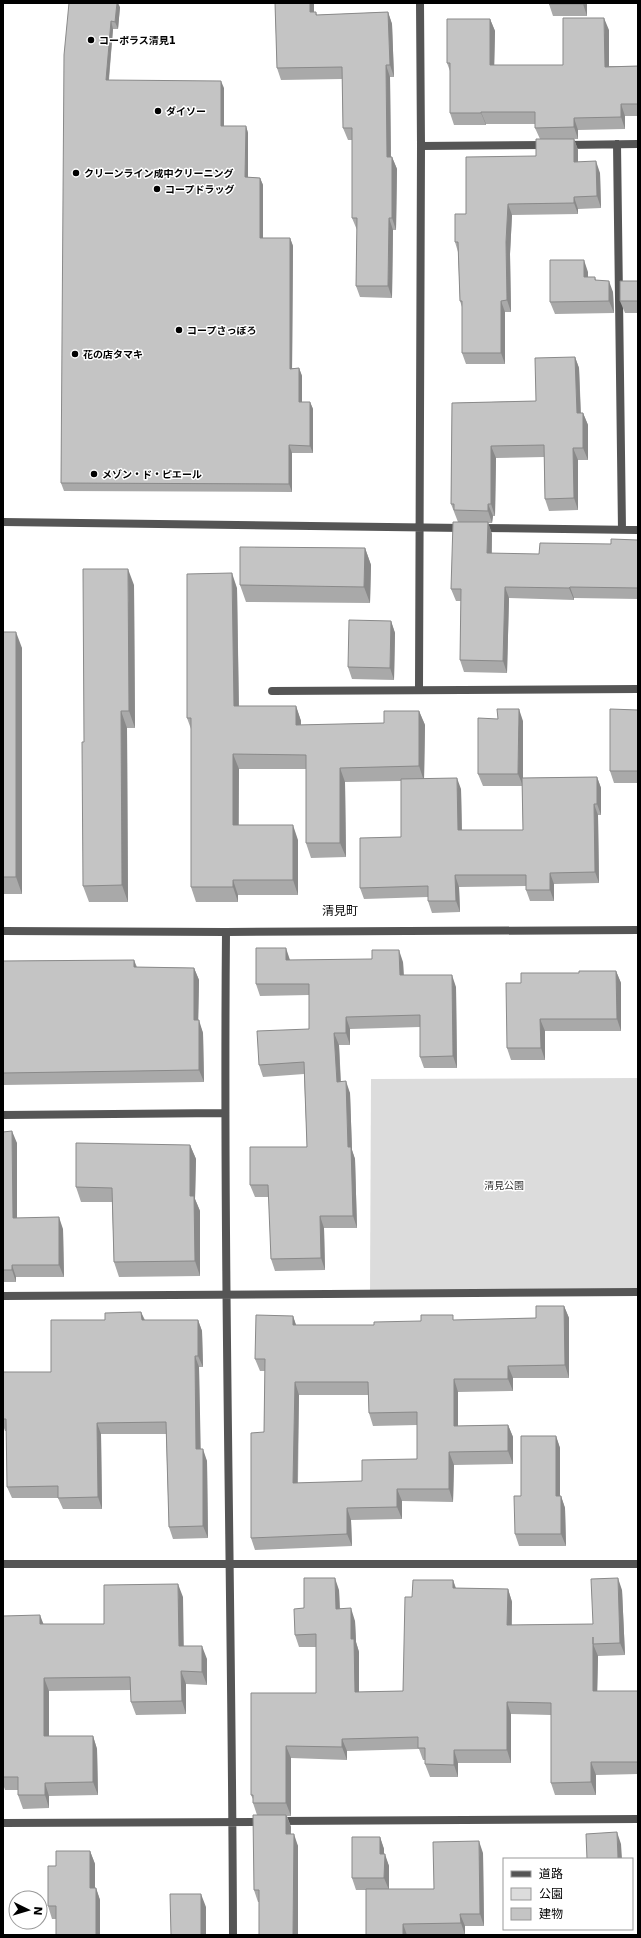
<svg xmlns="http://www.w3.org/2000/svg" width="641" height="1938" font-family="'DejaVu Sans','Noto Sans JP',sans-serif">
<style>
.green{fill:#dcdcdc}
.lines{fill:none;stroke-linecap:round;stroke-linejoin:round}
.minor{stroke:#555;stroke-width:8}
.wall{fill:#a9a9a9;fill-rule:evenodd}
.shaded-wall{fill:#898989}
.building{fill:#c4c4c4;stroke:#898989;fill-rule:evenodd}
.poi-dot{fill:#000;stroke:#fff;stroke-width:1.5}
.labels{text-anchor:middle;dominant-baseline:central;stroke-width:3;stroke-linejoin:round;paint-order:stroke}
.poi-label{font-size:10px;font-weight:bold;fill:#000;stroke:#fff;text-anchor:start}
.park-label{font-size:10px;fill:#333;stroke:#fff}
.quarter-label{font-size:12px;fill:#000;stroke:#fff}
</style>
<rect width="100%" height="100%" fill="#fff"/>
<path class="green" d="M638 1078V1292L370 1294 371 1079Z"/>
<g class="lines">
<path class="minor" d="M617 144 622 530
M567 145 638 144
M421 146 545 145
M3 522 463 528
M481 528 638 530
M419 689 421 146 420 3
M272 691 638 689
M3 931 226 932 638 930
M226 932C223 1266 232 1601 233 1935
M3 1115 224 1113
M3 1296 638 1292
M3 1564H638
M279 1821 638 1819
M3 1823 263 1822"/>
</g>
<path class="wall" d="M69 3 120 7 118 29H113L109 80 224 88V126H246L248 133V177L260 178 263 185V238H290L293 246 292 368H299L302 376V402H310L313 409V453H292V492L64 491 61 483Z
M275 3H314V12H316L317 15 388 12 392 24 394 77H390L391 157H392L397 169 396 230H393L392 298 360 297 356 286 357 230 352 218V140H348L343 128 342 79 281 80 277 68Z
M587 3V16H553L549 4Z
M490 19 495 31 494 65H563L609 30V66H638V116H625V129L578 130V139H574L578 150V162L600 173 601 208 578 209V214L512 215 510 254 511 312H505V364H466L462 353V307L460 301 458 252 455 242 466 214 536 156 540 139 535 128V124H486V125H454L450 113V71L447 63Z
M588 272V277H595L596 280 613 292 614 313 555 314 550 302Z
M638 281V313H625L620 301Z
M575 357 579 368 581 413H583L588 425V460H578V510L549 511 545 499 544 457 496 458 495 516H493L492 523H488L492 534V554H539L638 540V599L574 598V600L509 598 507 673 464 672 460 660 461 601H456L451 589 458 522 451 504 452 403 536 401Z
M365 548 371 565 370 603 246 602 240 585Z
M134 585 135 728H127L128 902H89L83 886 84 742Z
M237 588 239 706H296L301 721V725L384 723 419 711 425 725 424 779 461 789 462 830H523L522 786H483L478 774 523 721V778L597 777 601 788V815H598L599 883 554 884V901H530L526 890V886L459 887 460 912 432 913 428 901V897L364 899 360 888 401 837V781L345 782 346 857 311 858 306 843V769H239V825L298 840V895H238V902H196L191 887V729L187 718Z
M391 621 395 633 394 680 352 679 348 667Z
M3 632 22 648V894H3Z
M638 710V783H614L610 771Z
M134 960 137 967 194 968 199 980 198 1020 203 1033 204 1082 3 1085V961Z
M290 960 403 962 404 975 456 987 457 1068H424L420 1057V1027L350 1029V1045H339L341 1082 350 1093 352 1150 355 1159 357 1228H324L325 1270 275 1271 271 1259 269 1197H255L250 1185 307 1147 304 1074 263 1077 259 1065 309 1029V995L260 996 256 984Z
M616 971 621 983V1031H545V1060H511L507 1048 521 983 579 973Z
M3 1132 17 1143V1218L63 1229 64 1277H16V1282H3Z
M190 1145 196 1159 195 1199 200 1211V1276L119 1277 114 1262 112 1202H81L76 1187Z
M564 1306 569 1318V1378H513V1391L458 1392V1426L508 1425 513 1437V1464L454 1465 453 1502 402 1501V1519L351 1520 352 1546 255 1550 251 1538 264 1432 265 1371H260L255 1359 293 1316 296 1325H374L454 1320 536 1318ZM299 1395H368L369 1413 373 1426 417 1425V1459L362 1481 298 1483Z
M141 1312 145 1320H198L202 1331 203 1367H199L200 1449 207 1461 208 1538 173 1539 169 1527 166 1434H101L102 1509H63L58 1498H12L7 1487V1431H5L3 1425V1372H51L105 1320Z
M556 1436 560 1448V1496H561L565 1508 566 1546H519L515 1534 521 1496Z
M453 1580 456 1588 508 1589 512 1602V1625L593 1624 622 1590 625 1655 598 1656 597 1691H638V1774L596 1775V1795H555L551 1783V1715L511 1714V1763H458V1777H430L425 1764V1760H423L419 1749 347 1751V1760L291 1758V1816H287L291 1827V1834L298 1846V1935H259V1902H258L254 1890 257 1815 253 1803V1799L251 1795 316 1693V1647H299L295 1635 304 1608 339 1590 340 1608 355 1621 356 1642 359 1652V1692L403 1691 412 1597Z
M183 1597V1646L207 1659V1685L186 1684V1714L136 1715 131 1702V1690L49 1691V1736H93L97 1749 98 1795 49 1796V1808L23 1809 18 1795V1790H5L3 1784V1616L43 1624H104Z
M380 1837 384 1849V1854L389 1866V1889H434L483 1853 484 1926H465V1935H366V1890H356L352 1878Z
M90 1851 95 1864V1888H96L100 1900V1935H56V1919H52L48 1906 56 1866Z"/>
<path class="shaded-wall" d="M117 3H118L120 7 118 29 115 22Z
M310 3H314V24L310 12Z
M583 3H587V16L583 4Z
M388 12 392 24 394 77 390 65Z
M604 18 609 30V78L605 67Z
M490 19 495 31 494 77 490 65Z
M111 21 113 29 108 87 106 80Z
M386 65 390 77 391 169 387 157Z
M221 81 224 88V133L221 126Z
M621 104 625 116V129L621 117Z
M481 112 486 124V125L481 113Z
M574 118 578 130V139L574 127Z
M246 126 248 133V185L245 177Z
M574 139 578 150V174L574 162Z
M392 157 397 169 396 230 392 218Z
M596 161 600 173 601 208 597 196Z
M260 178 263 185V246L260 238Z
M574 197 578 209V214L574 203Z
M508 204 512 215 510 254 511 312 507 300 506 242Z
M389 218 393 230 392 298 388 286Z
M290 238 293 246 292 376 290 369Z
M584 260 588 272V289L584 277Z
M609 281 613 292 614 313 609 301Z
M501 301 505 312V364L501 353Z
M575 357 579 368 581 425 577 413Z
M299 368 302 376V409L299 402Z
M310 402 313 409V453L310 446Z
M583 413 588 425V460L583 448Z
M289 445 292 453V492L289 484Z
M491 446 496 458 495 516 491 504Z
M573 448 578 460V510L574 498Z
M488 504 493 516 492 523 488 511Z
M488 522 492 534 491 565 487 553Z
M365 548 371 565 370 603 364 587Z
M128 569 134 585 135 728 129 711Z
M232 573 237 588 239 721 234 706Z
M505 587 509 598 507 673 503 661Z
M570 587 574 598V600L569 588Z
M391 621 395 633 394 680 390 668Z
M16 632 22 648V894L16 877Z
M296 706 301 721V740L296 725Z
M519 709 523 721V786L518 774Z
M121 711 127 728 128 902 122 885Z
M419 711 425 725 424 781 419 766Z
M233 754 239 769 238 840 233 825Z
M340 768 345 782 346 857 340 843Z
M597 777 601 788V815L597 804Z
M457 778 461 789 462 841 458 830Z
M594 804 598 815 599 883 595 872Z
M293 825 298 840V895L293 880Z
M550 873 554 884V901L550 890Z
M455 875 459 887 460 912 456 901Z
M233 880 238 895V902L233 887Z
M286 948 290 960H286Z
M399 950 403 962 404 987 400 975Z
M134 960 138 973 134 967Z
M194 968 199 980 198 1033 194 1020Z
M616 971 621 983V1031L617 1019Z
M452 975 456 987 457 1068 453 1056Z
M346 1017 350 1029V1045L346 1033Z
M540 1019 545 1031V1060L541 1048Z
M199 1020 203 1033 204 1082 199 1070Z
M334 1033 339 1045 341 1093 337 1082Z
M346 1081 350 1093 352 1150 355 1159 357 1228 353 1216 348 1147Z
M12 1131 17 1143V1230L13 1218Z
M190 1145 196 1159 195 1199 200 1211V1276L195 1261 190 1196Z
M320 1216 324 1228 325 1270 321 1258Z
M59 1217 63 1229 64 1277 59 1265Z
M12 1265 16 1277V1282L12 1270Z
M564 1306 569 1318V1378L565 1365Z
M141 1312 146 1324 142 1320Z
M293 1316 297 1328 293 1325Z
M198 1320 202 1331 203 1367 198 1356Z
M195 1356 199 1367 201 1461 196 1449Z
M508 1366 513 1378V1391L508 1379Z
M454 1379 458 1392V1438L454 1426Z
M295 1382 299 1395 297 1495 293 1483Z
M97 1423 101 1434 102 1509 98 1497Z
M508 1425 513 1437V1464L508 1451Z
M556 1436 560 1448V1508L556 1496Z
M203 1449 207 1461 208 1538 203 1526Z
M449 1452 454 1465 453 1502 449 1489Z
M397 1489 402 1501V1519L397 1507Z
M561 1496 565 1508 566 1546 561 1534Z
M347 1508 351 1520 352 1546 347 1534Z
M335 1578 339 1590 340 1621 336 1609Z
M618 1578 622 1590 625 1655 620 1643Z
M453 1580 457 1593 453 1588Z
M178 1584 183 1597 184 1659 179 1646Z
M508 1589 512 1602 511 1637 507 1625Z
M351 1608 355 1621 356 1642 359 1652V1705L355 1692 351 1639Z
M40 1615 45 1628 40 1624Z
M593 1644 598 1656 597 1704 593 1691Z
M202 1646 207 1659V1685L202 1672Z
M181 1671 186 1684V1714L182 1701Z
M44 1678 49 1691V1749L44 1736Z
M507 1702 511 1714V1763L507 1750Z
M93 1736 97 1749 98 1795 93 1782Z
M342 1739 347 1751V1760L342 1747Z
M286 1746 291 1758V1816L286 1803Z
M454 1750 458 1763V1777L454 1765Z
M591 1762 596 1775V1795L591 1782Z
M45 1783 49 1796V1808L45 1795Z
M286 1815 291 1827 290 1846 286 1834Z
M617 1832 621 1844 622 1859H618Z
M294 1834 298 1846V1935H293Z
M380 1837 384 1849V1866L380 1854Z
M479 1841 483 1853 484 1926 480 1914Z
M90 1851 95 1864V1901L90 1888Z
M385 1854 389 1866V1890L384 1878Z
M96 1888 100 1900V1935H96Z
M201 1894 206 1907V1935H201Z
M460 1914 465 1926V1935L461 1923Z
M403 1924 407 1935H403Z"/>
<path class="building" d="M69 3H117L115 22 111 21 106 80 221 81V126H246L245 177 260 178V238H290V369L299 368V402H310V446L289 445V484L61 483 64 55Z
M275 3H310V12H316V15L388 12 390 65H386L387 157H392V218H389L388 286H356L357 218H352V128H343L342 67 277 68Z
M549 3H583V4H549Z
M563 18H604L605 67 638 66V104H621V117L574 118V127L535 128V112H481V113H450V63H447V19H490V65H563Z
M536 139H574V162L596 161 597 196 574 197V203L508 204 506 242 507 300 501 301V353H462V301H460L458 242H455V214H466V157L536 156Z
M550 260H584V277H595V280L609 281V301L550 302Z
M620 281H638V301H620Z
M575 357 577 413H583V448H573L574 498 545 499 544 445 491 446V504H488V511L454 510V504H451L452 403 536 401 535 358Z
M453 522H488L487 553 539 554 540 543 611 544V539L638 540V588L570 587 569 588 505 587 503 661 460 660 461 589H451Z
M240 547 365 548 364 587 240 585Z
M83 569H128L129 711H121L122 885 83 886 82 742H84Z
M232 573 234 706H296V725L384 723V711H419V766L340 768V843H306V755L233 754V825H293V880H233V887H191V718H187V574Z
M349 620 391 621 390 668 348 667Z
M3 632H16V877H3Z
M497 709H519L518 774H478V718L498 719Z
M610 709 638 710V771H610Z
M597 777V804H594L595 872 550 873V890H526V875H455L456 901H428V886L360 888V838L401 837V779L457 778 458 830H523L522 778Z
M256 948H286V960L372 959V950H399L400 975H452L453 1056 420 1057V1015L346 1017V1033H334L337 1082 346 1081 348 1147H351L353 1216H320L321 1258 271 1259 268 1185H250V1147H307L304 1062 259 1065 257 1031 309 1029V984H256Z
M134 960V967L194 968V1020H199V1070L3 1073V961Z
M579 971H616L617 1019H540L541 1048H507L506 983H521V973H579Z
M12 1131 13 1218 59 1217V1265H12V1270H3V1132Z
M76 1143 190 1145V1196H194L195 1261 114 1262 112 1188 76 1187Z
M536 1306H564L565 1365 508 1366V1379H454V1426L508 1425V1451L449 1452V1489H397V1507L347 1508V1534L251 1538V1433L264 1432 265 1359H255L256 1315 293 1316V1325H374V1322L421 1321V1315H453V1320L536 1318ZM295 1382H368L369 1413 417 1412V1459L362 1460V1481L293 1483Z
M141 1312 142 1320H198V1356H195L196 1449H203V1526L169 1527 166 1422 97 1423 98 1497 58 1498V1486L7 1487 6 1419H3V1372H51V1320H105V1313Z
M521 1436H556V1496H561V1534H515L514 1496H521Z
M304 1578H335L336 1609 351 1608V1639H354L355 1692 403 1691 405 1597H412L413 1580H453V1588L508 1589 507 1625 593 1624 591 1579 618 1578 620 1643 593 1644V1637V1691H638V1762H591V1782L551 1783V1703L507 1702V1750H454V1765L425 1764V1748H418V1737L342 1739V1747L286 1746V1803H253V1795H251V1693H316V1634L295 1635 294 1609 304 1608Z
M178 1584 179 1646H202V1672L181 1671 182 1701 131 1702 130 1677 44 1678V1736H93V1782L45 1783V1795H18V1777H3V1616L40 1615V1624H104V1585Z
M253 1815H286V1834H294L293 1935H259V1890H254Z
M617 1832 618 1859H587L586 1834Z
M352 1837H380V1854H385L384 1878H352Z
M479 1841 480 1914H460L461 1923 403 1924V1935H366V1889H434L433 1842Z
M56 1851H90V1888H96V1935H56V1906H48V1866H56Z
M170 1894H201V1935H171Z"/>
<g class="poi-dot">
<circle cx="91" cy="40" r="4"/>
<circle cx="158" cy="111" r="4"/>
<circle cx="76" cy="173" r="4"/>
<circle cx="157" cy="189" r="4"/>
<circle cx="179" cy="330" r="4"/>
<circle cx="75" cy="354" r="4"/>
<circle cx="94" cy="474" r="4"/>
</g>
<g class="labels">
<g class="poi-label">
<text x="99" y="40">コーポラス清見1</text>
<text x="166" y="111">ダイソー</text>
<text x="84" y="173">クリーンライン成中クリーニング</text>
<text x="165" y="189">コープドラッグ</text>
<text x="187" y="330">コープさっぽろ</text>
<text x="83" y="354">花の店タマキ</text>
<text x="102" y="474">メゾン・ド・ピエール</text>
</g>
<g class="park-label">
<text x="504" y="1185">清見公園</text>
</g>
<g class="quarter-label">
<text x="340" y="911">清見町</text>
</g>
</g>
<rect width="641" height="1938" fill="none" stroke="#000000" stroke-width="8"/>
<rect x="503" y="1858" width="130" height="72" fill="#ffffff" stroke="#999999"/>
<rect x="511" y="1871" width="20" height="6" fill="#555555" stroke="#999999"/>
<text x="539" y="1878" font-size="12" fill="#000000">道路</text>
<rect x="511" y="1888" width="20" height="12" fill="#dcdcdc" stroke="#999999"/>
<text x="539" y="1898" font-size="12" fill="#000000">公園</text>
<rect x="511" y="1908" width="20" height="12" fill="#c4c4c4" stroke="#999999"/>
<text x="539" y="1918" font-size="12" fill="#000000">建物</text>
<g transform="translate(28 1910) rotate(95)"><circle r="19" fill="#ffffff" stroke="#999999"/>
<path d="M0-3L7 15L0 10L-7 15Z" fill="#000000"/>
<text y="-6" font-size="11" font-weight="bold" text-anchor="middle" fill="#000000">N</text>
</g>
</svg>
